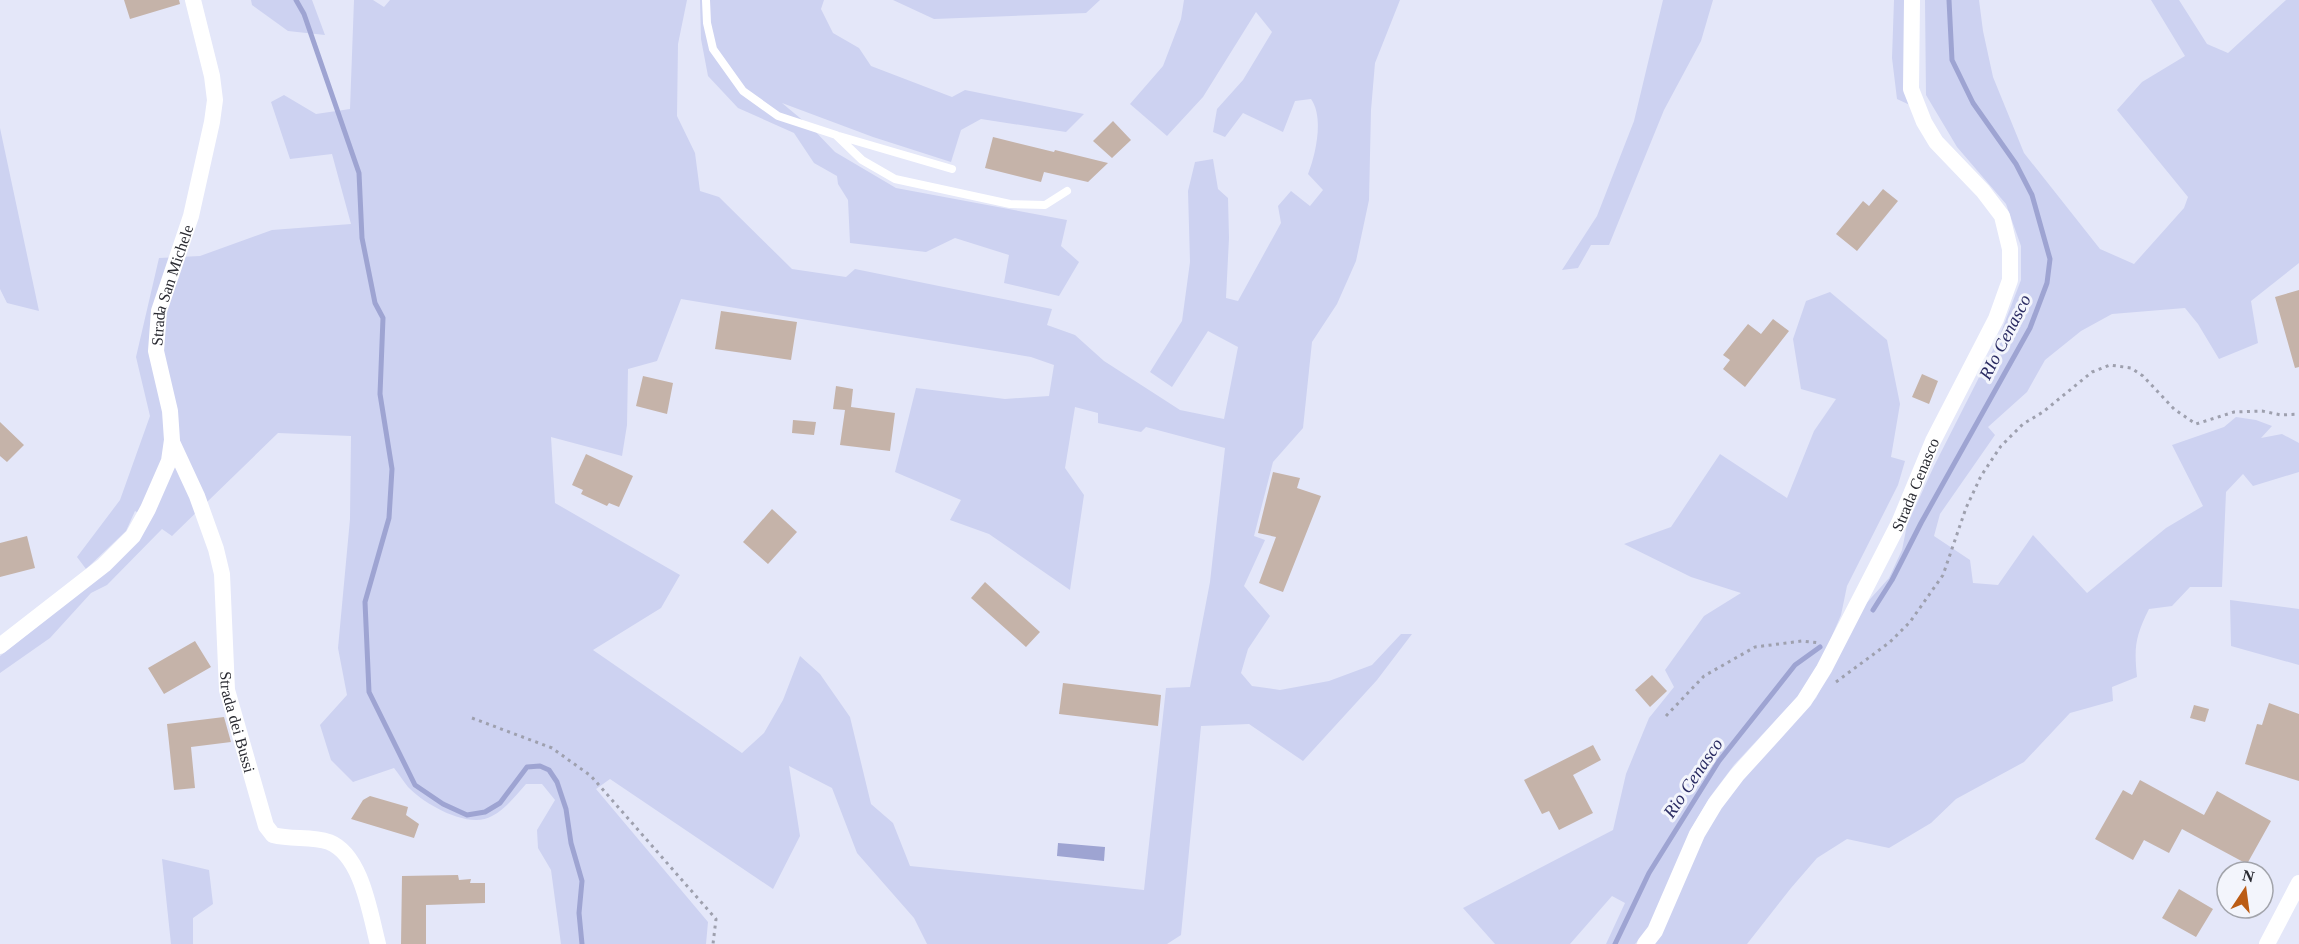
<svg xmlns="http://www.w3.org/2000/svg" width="2299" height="944" font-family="'Times New Roman',serif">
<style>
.green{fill:#cdd2f1;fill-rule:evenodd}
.water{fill:#9ea4d2}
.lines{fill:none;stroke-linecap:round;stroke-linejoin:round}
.stream{stroke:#9ea4d2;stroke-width:5}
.building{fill:#c5b3a9}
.path{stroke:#9ea0ae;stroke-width:3;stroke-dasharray:3 4.5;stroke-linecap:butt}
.service{stroke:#fff;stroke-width:8}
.minor{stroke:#fff;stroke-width:16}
.labels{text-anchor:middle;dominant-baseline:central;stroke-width:6;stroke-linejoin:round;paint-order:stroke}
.street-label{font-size:16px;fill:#292a31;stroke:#f3f5fc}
.water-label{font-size:18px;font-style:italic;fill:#2a2b62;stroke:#f3f5fc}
</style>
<rect width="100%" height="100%" fill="#e4e7f9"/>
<path class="green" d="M251 0H312L325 35 288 31 252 5Z
M354 0H373L384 7 390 0H687L678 44 677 116 695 153 700 191 719 197 792 269 846 277 855 269 1052 309 1047 325 1075 335 1104 361 1180 410 1224 419 1238 347 1208 331 1172 387 1150 372 1182 321 1190 262 1188 191 1195 162 1213 159 1218 189 1228 198 1229 238 1226 298 1238 301 1281 223 1278 206 1291 191 1310 206 1323 190 1308 174C1316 154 1324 117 1311 99L1295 101 1283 132 1243 113 1225 137 1213 132 1217 109 1243 80 1272 32 1256 12 1203 97 1167 136 1130 104 1163 66 1181 19 1184 0H1400L1375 63 1371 110 1369 200 1356 261 1337 304 1312 342 1303 428 1273 462 1254 536 1265 540 1244 586 1270 616 1248 649 1241 673 1252 686 1280 690 1329 681 1372 665 1401 634H1412L1377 680 1303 761 1249 724 1201 726 1181 935 1167 944H927L914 918 857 853 832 788 789 766 800 836 773 889 610 779 596 789 708 922 706 944H561L551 870 538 848 537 830 555 800 542 784H526C516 795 506 809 492 816 469 830 424 804 408 787 403 781 399 774 394 768L353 782 331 760 320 725 347 695 338 648 350 519 351 436 278 433 172 536 162 529 107 585 91 593 50 638 0 673V656L108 570 150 520 135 511 126 531 86 569 77 557 120 500 150 416 136 357 159 258 200 256 272 230 351 224 332 154 290 159 271 102 284 95 316 114 350 109ZM681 299 1031 357 1054 365 1049 396 1005 399 916 388 895 472 961 500 950 520 989 534 1070 590 1084 495 1065 468 1075 407 1098 413V423L1141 432 1146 427 1225 448 1210 582 1190 687 1166 688 1144 890 910 866 893 823 871 804 850 717 820 674 800 656 783 700 764 733 742 753 593 650 661 608 680 575 555 503 551 437 622 456 627 425 628 369 657 361Z
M700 0H824L821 9 833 33 859 48 871 66 952 97 965 90 1084 114 1066 132 981 119 961 130 951 162 873 137 782 103 812 128 835 152 896 188 1067 220 1061 246 1079 262 1059 296 1004 283 1009 255 955 238 926 252 850 243 848 200 838 184 837 176 814 163 794 133 738 108 708 76 701 39Z
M893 0H1100L1086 13 934 19Z
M1663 0H1713L1701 41 1664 110 1609 245H1591L1578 268 1562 270 1597 216 1634 121Z
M1894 0H1907L1912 106 1897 99 1892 58Z
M1925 0H1979L1983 31 1993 77 2024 153 2100 249 2134 264 2184 208 2188 197 2117 110 2142 82 2185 56 2151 0H2179L2207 44 2228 53 2286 0H2299V263L2251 301 2258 343 2219 359 2198 324 2185 308 2112 314 2081 331 2045 360 2027 392 1988 427 1995 435 1940 514 1934 536 1970 560 1973 583 1998 585 2033 535 2087 593 2166 528 2203 506 2172 445 2224 427 2236 417 2256 420 2272 426 2261 438 2282 434 2299 443V472L2253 486 2243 474 2226 492 2222 587H2190L2172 606 2149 609C2135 637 2134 647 2137 677L2112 687 2113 701 2070 713 2024 762 1956 799 1931 823 1889 848 1847 839 1817 858 1791 888 1747 944H1652L1702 835 1742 778 1816 698 1863 607 1889 578 1902 550 1907 525 1934 466 1998 340 2021 280V246L2006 204 1957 147 1926 95Z
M0 128 39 311 7 303 0 289Z
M1830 292 1887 340 1900 404 1891 457 1905 461 1898 485 1847 586 1841 615 1823 657 1799 695 1734 765 1710 797 1691 829 1650 928 1635 944H1606L1625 903 1612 896 1570 944H1495L1463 908 1613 830 1626 774 1649 718 1674 687 1665 670 1704 616 1741 593 1691 577 1624 544 1671 527 1720 454 1787 498 1814 431 1836 399 1801 389 1793 339 1806 301Z
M2230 600 2299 609V665L2231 646Z
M162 859 209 870 213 904 193 918V944H171Z"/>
<path class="water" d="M1058 843 1105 847 1104 861 1057 856Z"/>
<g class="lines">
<path class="stream" d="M296 0 304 14 359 173 362 238 375 303 383 318 380 394 392 469 389 518 365 602 369 692 415 785 443 804 467 815 485 812 500 803 527 767 540 766 549 770 557 782 566 809 571 843 582 881 579 913 582 944
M1873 610 1892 580 1921 523 2030 328 2047 283 2050 259 2032 195 2016 164 1973 103 1952 60 1949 0
M1615 944 1649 873 1719 761 1795 665 1820 647"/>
</g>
<path class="building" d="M124 0H179L180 4 130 19Z
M1113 121 1131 140 1112 158 1093 141Z
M993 137 1054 152 1055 150 1108 163 1088 182 1044 172 1041 182 985 168Z
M1883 189 1898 201 1857 251 1836 234 1863 201 1869 206Z
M2299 290V367L2295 368 2275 297Z
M721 311 797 322 791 360 715 349Z
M1773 319 1789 331 1745 387 1723 369 1730 360 1723 355 1748 324 1761 334Z
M1922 374 1938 381 1929 404 1912 397Z
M643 376 673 383 667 414 636 406Z
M836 386 853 389 851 407 895 413 890 451 840 445 845 410 833 409Z
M793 420 816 422 814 435 792 433Z
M0 422 24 445 7 462 0 456Z
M586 454 633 476 619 507 609 503 607 506 581 494 583 490 572 485Z
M1273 472 1300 478 1297 488 1321 496 1283 592 1259 583 1276 537 1258 533Z
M772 509 797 532 768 564 743 542Z
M27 536 35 568 0 577V543Z
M985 582 1040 632 1026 647 971 598Z
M195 641 211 667 164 694 148 668Z
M1652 675 1667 691 1650 707 1635 690Z
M1063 683 1161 695 1158 726 1059 714Z
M2269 703 2299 714V781L2245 764 2257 724 2262 725Z
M2194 705 2209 709 2205 722 2190 718Z
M224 717 231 742 191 747 195 788 174 790 167 724Z
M1593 745 1601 760 1573 775 1593 813 1559 830 1549 811 1542 814 1524 780Z
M2140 780 2204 815 2217 791 2271 821 2247 864 2182 829 2169 853 2144 840 2133 860 2095 839 2123 790 2132 795Z
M370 796 408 807 406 815 419 824 414 838 351 819 363 800Z
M458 875 459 880 471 879 470 883H485V903L426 905V944H401L402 876Z
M2179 889 2213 909 2196 937 2162 918Z"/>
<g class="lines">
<path class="path" d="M1836 682 1890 642 1910 622 1943 575 1966 508 1981 476 2001 446 2023 424 2043 412 2092 372 2110 365 2131 368 2143 376 2174 409 2196 424 2234 412 2262 411 2281 415 2299 414
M1666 716 1704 676 1755 647 1802 641 1820 643
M472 718 552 748 591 776 716 919 713 944"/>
<path class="service" d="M706 0 707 23 713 49 743 91 778 116 836 135 862 160 895 179 1010 204 1045 205 1067 191
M839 136 952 169"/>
<g class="minor">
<path id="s1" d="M172 442 197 496 216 549 222 574 227 690 266 826 273 835C292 840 311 836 329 842 362 855 370 914 378 944"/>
<path id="s2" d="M0 646 104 565 133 536 148 509 169 461 172 440 170 411 156 351 159 311 191 216 212 122 215 100 212 76 193 0"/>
<path id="s3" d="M1645 944 1655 931 1697 834 1715 804 1737 775 1804 701 1824 669 1899 523 1933 441 1996 319 2010 280V249L2002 216 1983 191 1936 142 1924 122 1911 89 1912 0"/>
<path d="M2267 944 2299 883"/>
</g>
</g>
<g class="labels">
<g class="street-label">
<text stroke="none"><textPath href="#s2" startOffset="436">Strada San Michele</textPath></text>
<text stroke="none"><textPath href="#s3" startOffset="537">Strada Cenasco</textPath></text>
<text stroke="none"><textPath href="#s1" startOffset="291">Strada dei Bussi</textPath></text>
</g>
<g class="water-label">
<text transform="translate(2005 337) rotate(-63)">RIo Cenasco</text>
<text transform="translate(1693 778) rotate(-56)">Rio Cenasco</text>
</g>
</g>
<g transform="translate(2245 890) rotate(13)"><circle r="28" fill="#f3f5fc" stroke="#a2a4ab" stroke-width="1.5"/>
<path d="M0-4.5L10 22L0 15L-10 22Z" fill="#bb5c15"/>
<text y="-9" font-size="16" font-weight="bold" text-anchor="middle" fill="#292a31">N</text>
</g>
</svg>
